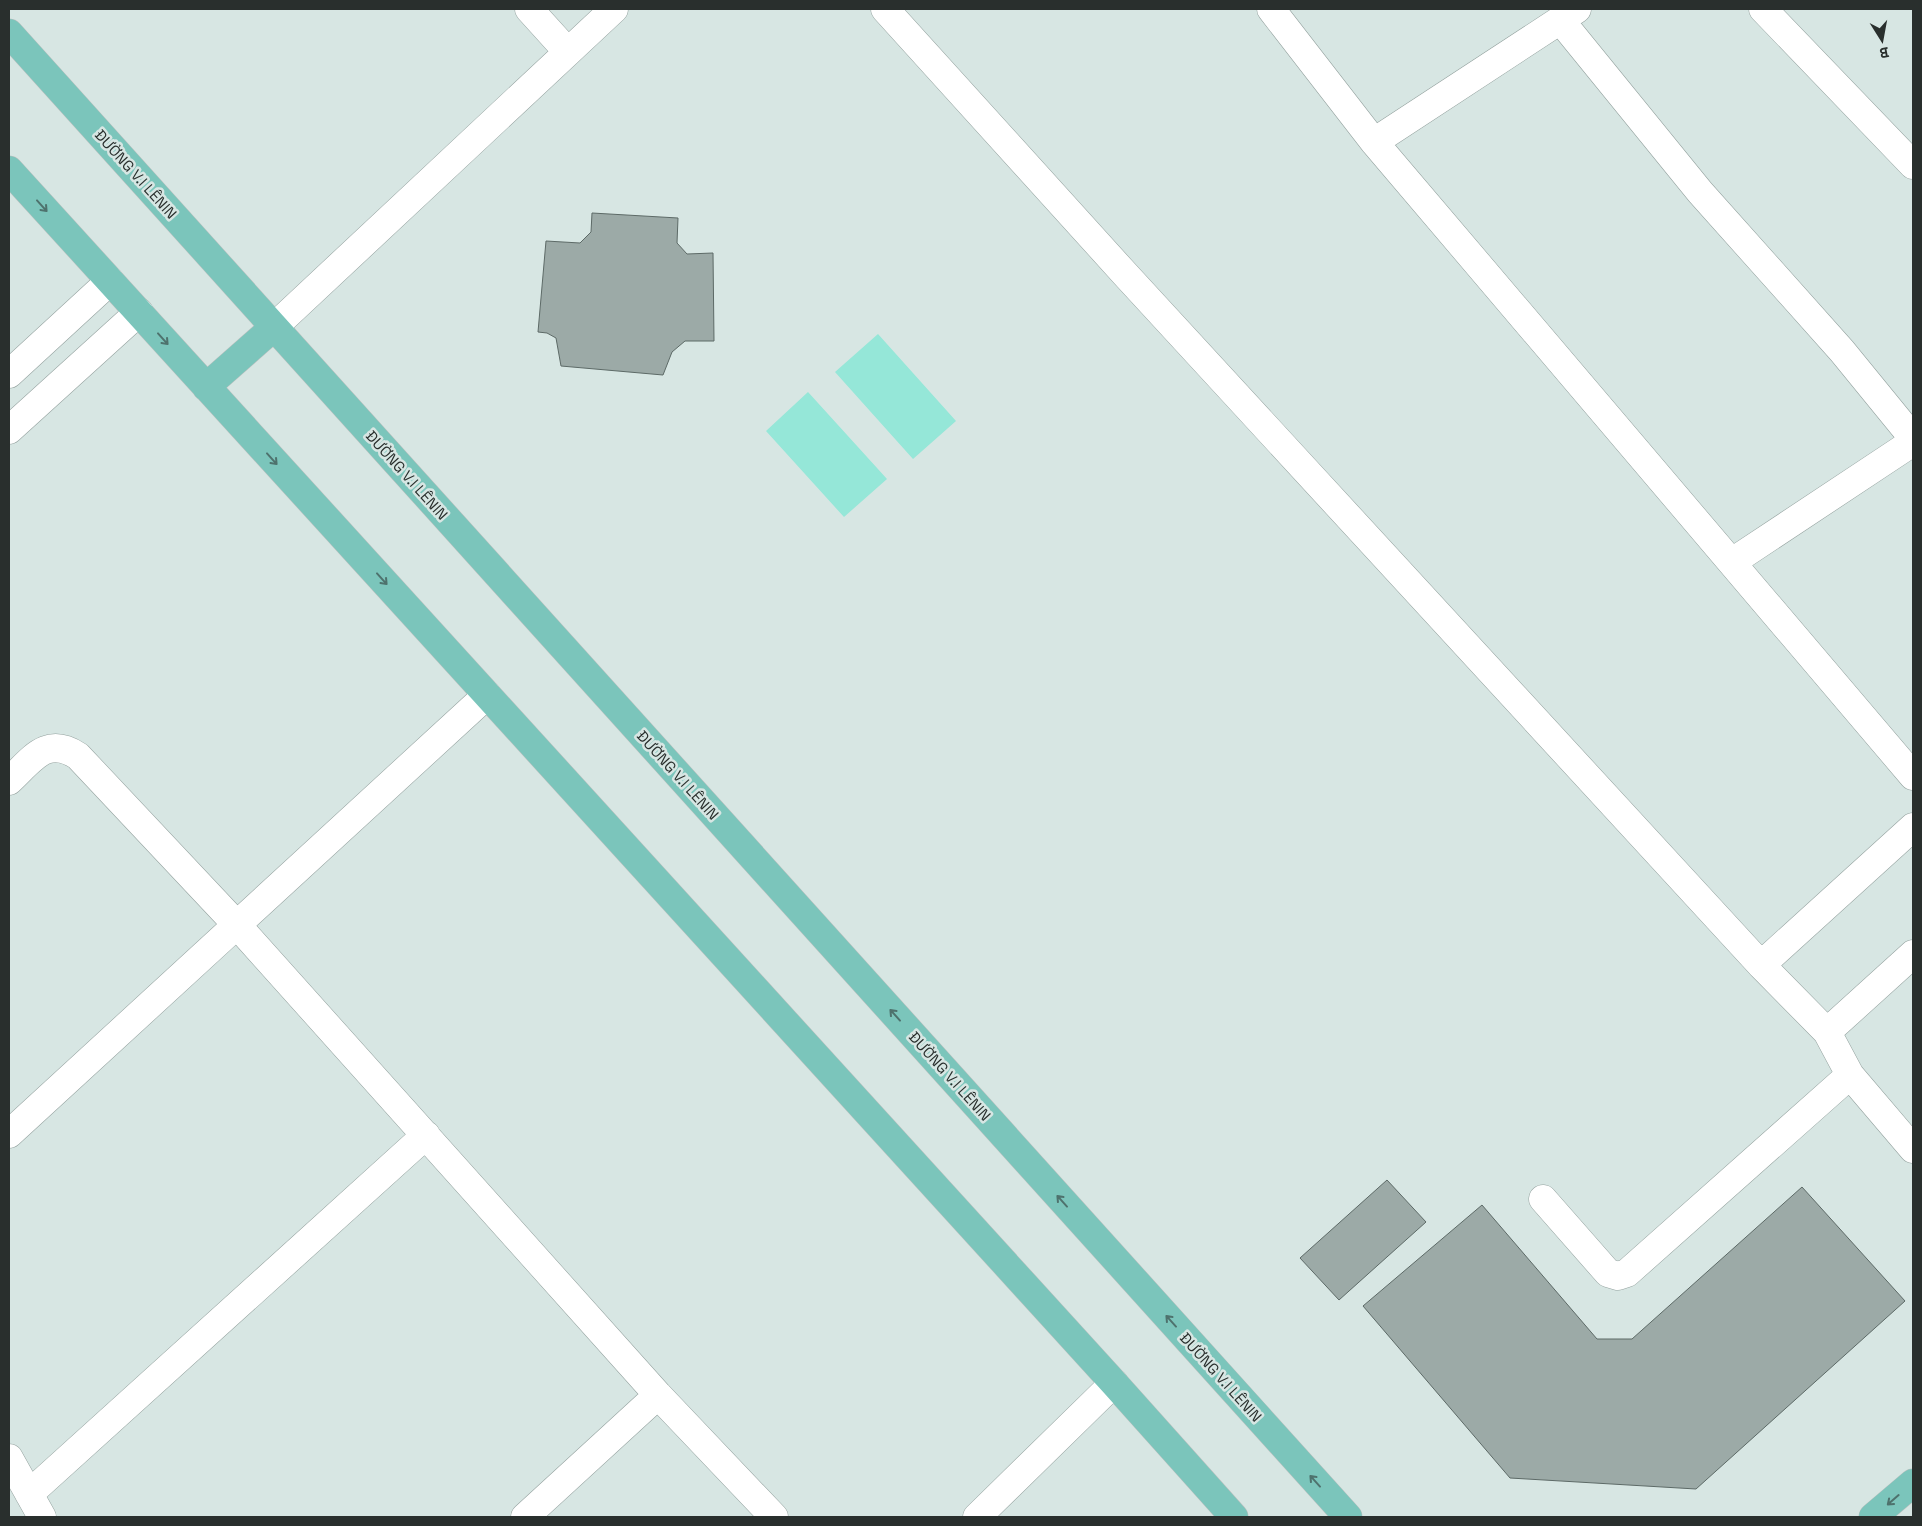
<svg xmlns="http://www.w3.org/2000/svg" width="1922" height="1526" font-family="'Space Grotesk',sans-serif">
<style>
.green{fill:#95e7d8}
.building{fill:#9caaa7;stroke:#5d6a67}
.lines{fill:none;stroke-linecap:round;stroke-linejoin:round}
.minor-casing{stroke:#94a29f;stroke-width:29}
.major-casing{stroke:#bfc1c0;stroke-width:29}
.minor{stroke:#fff;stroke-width:28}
.major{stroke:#7bc5bb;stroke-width:28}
.oneway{stroke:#4e726d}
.labels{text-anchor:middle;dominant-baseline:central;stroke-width:5;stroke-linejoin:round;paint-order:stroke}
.street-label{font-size:15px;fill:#292f2d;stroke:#d7e6e3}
</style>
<rect width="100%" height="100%" fill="#d7e6e3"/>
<path class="green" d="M878 334 956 421 913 459 835 372Z
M808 392 887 479 844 517 766 431Z"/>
<path class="building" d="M592 213 678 218 677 243 687 254 713 253 714 341H685L672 352 663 375 561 366 556 338 547 333 538 332 546 241 580 243 591 232Z
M1387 1180 1426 1222 1339 1300 1300 1258Z
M1802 1187 1905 1301 1696 1489 1510 1478 1363 1306 1482 1205 1597 1339H1632Z"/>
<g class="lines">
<defs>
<path id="minor" d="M529 9 567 51
M885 9 1125 274 1761 965 1827 1032 1850 1075 1913 1149
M1271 9 1374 142 1913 776
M1763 9 1913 165
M1561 21 1700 192 1842 351 1913 438
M1374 142 1577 9
M274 327 614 9
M9 374 110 281
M9 430 139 312
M1732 562 1913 442
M9 781C32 760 46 735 78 756L237 925 658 1395 774 1517
M1761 965 1913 827
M1827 1032 1913 954
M9 1134 487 695
M1543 1199 1608 1273 1618 1276 1627 1273 1850 1075
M9 1458 42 1517
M29 1494 426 1135
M525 1517 658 1395
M977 1517 1114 1383"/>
<path id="major" d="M9 33 1348 1517
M9 170 1114 1383 1234 1517
M206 387 274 327
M1873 1517 1913 1483"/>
</defs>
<use href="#minor" class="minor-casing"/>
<use href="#major" class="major-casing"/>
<use href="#minor" class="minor"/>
<use href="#major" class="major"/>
</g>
<defs><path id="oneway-shaft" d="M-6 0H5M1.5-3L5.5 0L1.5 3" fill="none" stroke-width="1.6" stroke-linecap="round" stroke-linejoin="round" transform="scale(1.25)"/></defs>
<g class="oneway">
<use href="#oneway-shaft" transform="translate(42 206) rotate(48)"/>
<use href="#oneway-shaft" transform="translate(163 339) rotate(48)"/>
<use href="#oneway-shaft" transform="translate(272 459) rotate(48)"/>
<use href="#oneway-shaft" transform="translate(382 579) rotate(48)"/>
<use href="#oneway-shaft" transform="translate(895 1015) rotate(-132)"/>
<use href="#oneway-shaft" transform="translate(1062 1201) rotate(-132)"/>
<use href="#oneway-shaft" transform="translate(1171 1321) rotate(-132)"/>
<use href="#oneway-shaft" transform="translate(1315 1481) rotate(-132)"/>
<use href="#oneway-shaft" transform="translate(1893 1500) rotate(139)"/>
</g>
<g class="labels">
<g class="street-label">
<text transform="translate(136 174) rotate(48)">ĐƯỜNG V.I LÊNIN</text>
<text transform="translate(407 475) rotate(48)">ĐƯỜNG V.I LÊNIN</text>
<text transform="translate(678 775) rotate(48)">ĐƯỜNG V.I LÊNIN</text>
<text transform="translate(950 1076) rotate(48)">ĐƯỜNG V.I LÊNIN</text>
<text transform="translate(1221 1377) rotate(48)">ĐƯỜNG V.I LÊNIN</text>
</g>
</g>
<rect width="1922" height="1526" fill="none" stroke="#292f2d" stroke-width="20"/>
<g transform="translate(1882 40) rotate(169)" stroke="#d7e6e3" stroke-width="4" paint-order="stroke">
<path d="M0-4L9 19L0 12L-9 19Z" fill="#292f2d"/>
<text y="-8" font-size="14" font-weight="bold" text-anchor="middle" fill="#292f2d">B</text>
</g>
</svg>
